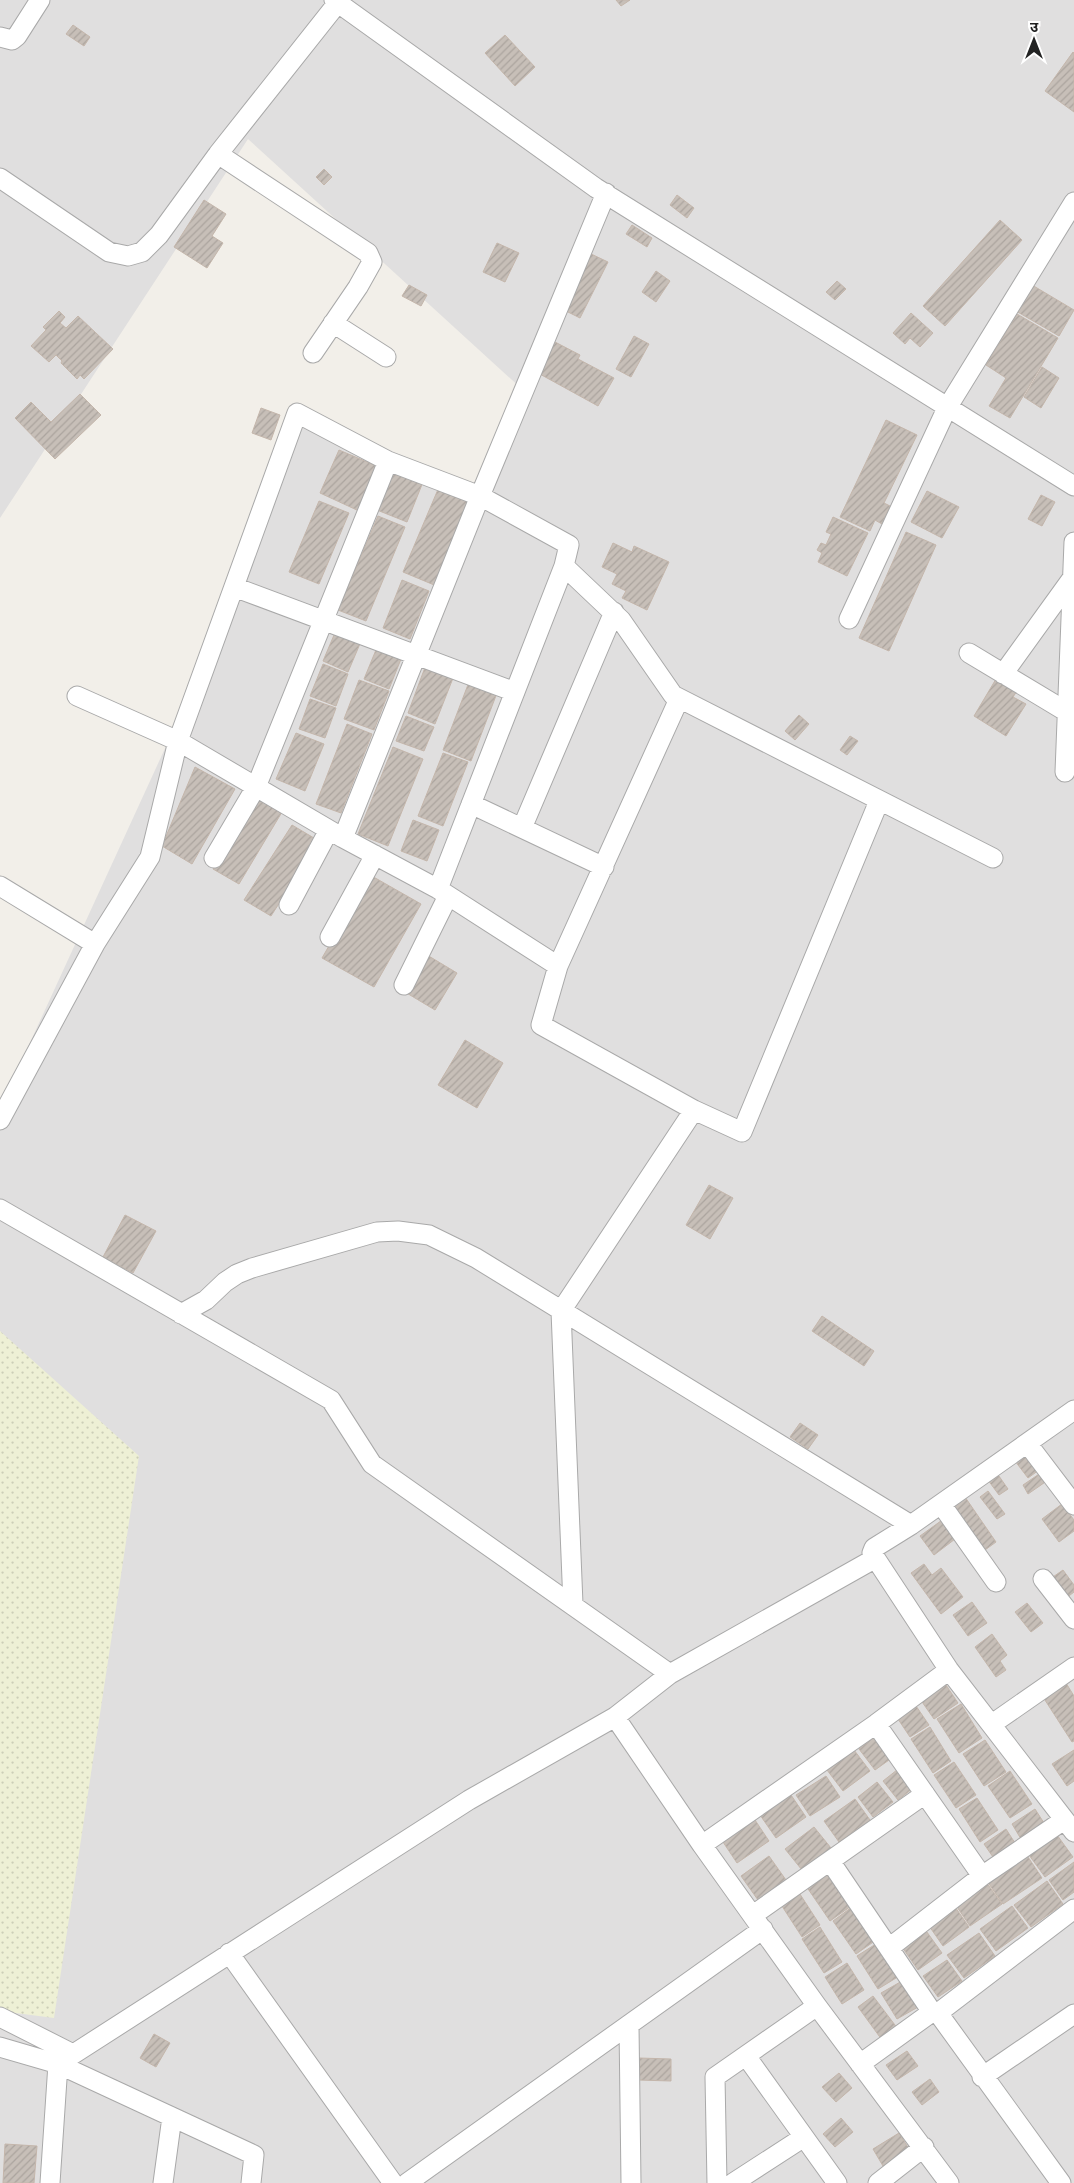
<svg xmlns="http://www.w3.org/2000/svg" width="1074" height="2183" font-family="'Public Sans','Noto Sans Devanagari',sans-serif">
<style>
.residential{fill:#e0dfdf}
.farmland{fill:url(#farmland-dots)}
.building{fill:url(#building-hatch);stroke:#c4b6ab}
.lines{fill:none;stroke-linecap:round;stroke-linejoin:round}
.minor-casing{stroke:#a9a9a9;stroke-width:21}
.minor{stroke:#fff;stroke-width:19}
</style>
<defs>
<pattern id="farmland-dots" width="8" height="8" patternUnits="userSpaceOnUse" patternTransform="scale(1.25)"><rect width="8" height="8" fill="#eef0d5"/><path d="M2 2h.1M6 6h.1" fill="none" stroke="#ccceb7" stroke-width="1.8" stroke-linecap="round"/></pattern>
<pattern id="building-hatch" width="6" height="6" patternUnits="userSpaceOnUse" patternTransform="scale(1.25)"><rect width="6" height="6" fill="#c7bfb8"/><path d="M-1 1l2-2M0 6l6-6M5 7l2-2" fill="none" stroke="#aba49e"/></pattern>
</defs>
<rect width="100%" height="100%" fill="#f2efe9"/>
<path class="residential" d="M0 0H1074V2183H0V1108L167 744 294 423 480 496 523 390 248 139 0 518Z"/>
<path class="farmland" d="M0 1331 139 1456 54 2018 0 2011Z"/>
<path class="building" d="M616 0H630L621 6Z
M73 25 90 37 84 46 66 34Z
M505 35 535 67 515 86 485 53Z
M1073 52 1074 53V112L1045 91Z
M324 169 332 177 324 185 316 177Z
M677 195 694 208 687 218 670 205Z
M204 200 226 214 212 236 223 243 207 268 174 247Z
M1000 220 1022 240 945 326 923 306Z
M632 225 652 238 647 247 626 234Z
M497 243 519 253 505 282 483 272Z
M589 253 608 262 580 318 562 309Z
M656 271 670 281 656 302 642 292Z
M837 281 846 289 835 300 826 292Z
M409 285 427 295 421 306 402 296Z
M1032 285 1074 310 1059 336 1016 311Z
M59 311 65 317 60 323 66 328 78 316 113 349 84 379 80 375 77 379 61 363 62 361 56 355 49 362 31 346 46 330 43 327Z
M911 313 933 333 920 347 910 338 905 344 893 333Z
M1017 314 1058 338 1010 418 989 406 1006 378 986 365Z
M634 336 649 344 631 377 616 369Z
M555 342 580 355 578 359 614 378 598 406 538 373Z
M1042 367 1059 378 1041 408 1024 397Z
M80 394 101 415 55 459 15 418 31 402 51 422Z
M261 408 280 415 271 440 252 433Z
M886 420 917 435 884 503 890 506 882 524 875 520 870 531 840 517Z
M339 450 379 467 359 511 320 493Z
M394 470 423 482 407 522 377 510Z
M439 487 475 502 439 587 403 572Z
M927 491 959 507 942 538 911 522Z
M1041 495 1055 502 1042 526 1028 519Z
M319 501 349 513 319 584 289 572Z
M378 516 405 527 366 621 338 610Z
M833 517 868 533 847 576 818 562 822 553 817 550 821 543 826 545 831 534 826 532Z
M906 532 936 545 889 651 859 638Z
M613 543 632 552 634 546 669 562 647 610 622 598 626 591 612 584 617 574 602 567Z
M402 580 429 591 410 639 383 628Z
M337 628 362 639 348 672 323 661Z
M378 645 403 654 389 689 364 679Z
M427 662 455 673 435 724 408 713Z
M323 664 348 674 336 706 310 696Z
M996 679 1017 691 1013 697 1026 704 1006 736 974 716Z
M359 680 389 691 374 730 344 719Z
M469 682 497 693 471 761 443 750Z
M310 699 336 708 325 738 299 729Z
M799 715 809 724 795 740 785 731Z
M406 716 434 727 424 751 396 741Z
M347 724 372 734 341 813 316 804Z
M296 733 324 744 305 791 276 779Z
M850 736 858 741 847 755 840 750Z
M393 747 423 759 388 846 358 834Z
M443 753 468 762 443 826 418 816Z
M195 767 235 789 192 864 162 846Z
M255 796 282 812 239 884 213 869Z
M413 820 439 830 427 861 401 851Z
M292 825 319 841 271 916 244 900Z
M370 875 421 904 374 987 322 958Z
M427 955 457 973 435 1010 405 992Z
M465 1040 503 1063 477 1108 438 1085Z
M709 1185 733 1198 710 1239 686 1225Z
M125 1215 156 1231 133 1273 103 1257Z
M822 1316 874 1351 864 1366 812 1331Z
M800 1423 818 1435 808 1449 790 1437Z
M1025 1452 1039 1470 1028 1478 1015 1461Z
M994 1469 1008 1489 999 1495 985 1476Z
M1045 1470 1051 1478 1028 1494 1023 1485Z
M988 1491 1005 1514 997 1519 980 1497Z
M965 1497 996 1542 985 1550 953 1505Z
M1062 1504 1074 1520V1531L1059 1542 1042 1519Z
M945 1518 959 1536 934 1555 920 1536Z
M924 1564 932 1575 941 1568 963 1597 941 1614 911 1573Z
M1063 1570 1074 1585V1592L1065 1599 1050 1579Z
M972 1602 987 1623 968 1636 953 1615Z
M1027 1603 1043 1623 1031 1632 1015 1612Z
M992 1634 1007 1655 1000 1661 1006 1670 996 1677 975 1647Z
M944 1682 958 1703 934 1719 920 1699Z
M1066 1683 1074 1696V1741L1072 1742 1043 1697Z
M914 1703 929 1725 910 1737 896 1716Z
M961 1704 982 1738 959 1753 937 1719Z
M930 1727 951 1761 933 1773 911 1739Z
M879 1733 896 1755 875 1770 859 1749Z
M985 1740 1006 1772 984 1786 963 1754Z
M854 1750 870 1771 843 1791 827 1770Z
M1074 1750V1781L1067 1786 1052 1764Z
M954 1762 976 1795 956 1808 934 1775Z
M902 1766 917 1785 898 1800 883 1781Z
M1010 1771 1032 1804 1010 1818 988 1786Z
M826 1776 840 1797 810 1816 796 1795Z
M877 1782 893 1802 873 1817 858 1797Z
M791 1795 806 1817 776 1838 760 1815Z
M977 1798 998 1830 980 1842 959 1809Z
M855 1799 870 1820 839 1842 824 1821Z
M1035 1809 1044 1823 1021 1839 1012 1824Z
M753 1817 769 1841 737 1863 721 1839Z
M814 1827 831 1848 802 1870 785 1849Z
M1006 1829 1015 1843 993 1857 984 1844Z
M1057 1835 1073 1857 1045 1877 1029 1855Z
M1026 1854 1042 1878 1003 1904 987 1881Z
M769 1856 786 1880 758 1900 741 1876Z
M1074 1862V1892L1063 1900 1049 1880Z
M828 1867 854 1904 830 1921 804 1883Z
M1047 1881 1063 1904 1031 1927 1014 1905Z
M986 1882 1002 1904 970 1926 955 1904Z
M796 1888 820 1925 802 1937 778 1900Z
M856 1904 879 1938 856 1954 833 1921Z
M953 1904 969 1927 943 1946 927 1923Z
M1012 1906 1028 1928 996 1951 980 1929Z
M820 1927 842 1962 824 1973 802 1939Z
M924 1928 942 1953 918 1970 900 1944Z
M979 1933 995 1956 964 1978 947 1955Z
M879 1942 901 1975 878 1989 857 1956Z
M947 1960 962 1981 938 1997 923 1976Z
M847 1963 864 1990 842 2004 825 1977Z
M902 1981 918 2007 897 2019 881 1993Z
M873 1996 898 2029 882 2040 858 2007Z
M154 2034 170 2043 156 2067 140 2058Z
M907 2051 918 2066 897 2080 886 2065Z
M639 2058 671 2059V2081L638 2080Z
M839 2073 852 2088 836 2102 822 2087Z
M930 2079 939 2092 922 2105 912 2092Z
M841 2118 853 2132 835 2147 823 2134Z
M899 2133 909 2149 883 2166 873 2149Z
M5 2144 37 2146 34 2183H3Z"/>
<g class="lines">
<defs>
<path id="minor" d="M334 0 596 188 1074 486
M0 37 12 40 17 36 40 0
M218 154 368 253 372 262 358 287 313 353
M0 178 109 252 128 256 142 252 159 235 218 154 340 0
M333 323 386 357
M564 566 621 620 673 695 993 858
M234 587 515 692
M849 619 947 408 1074 202
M969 653 1067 712
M1003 674 1073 577
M77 696 178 741 343 838 438 889 558 966 541 1025 694 1110 742 1132 879 801
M1065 772 1074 542
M471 804 604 867
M522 828 614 612
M343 838 480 496 606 193
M214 858 256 787 388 461
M0 886 95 944
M289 905 329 830
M330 937 375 855
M558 966 679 699
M404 985 448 896
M0 1120 95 944 150 857 178 741 297 413 388 461 480 496 569 545 564 566 438 889
M0 1209 331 1400 372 1464 670 1674
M181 1314 206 1300 225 1282 237 1274 252 1268 377 1232 398 1231 429 1235 476 1258 911 1525
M1074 1410 911 1525 874 1548 872 1553 949 1670 1074 1832
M1027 1443 1074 1505
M941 1504 996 1582
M1043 1579 1074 1619
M573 1604 561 1311 694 1110
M615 1717 702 1845 817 2006 949 2183
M876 1724 982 1876
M992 1724 1074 1667
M702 1845 876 1724 949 1670
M830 1861 932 2012 938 2013 1061 2183
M753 1915 925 1794
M889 1948 982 1876 1064 1820
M229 1953 393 2183
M938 2013 1074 1909
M0 2017 73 2054
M629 2026 631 2183
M0 2047 58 2064 254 2155 251 2183
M746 2056 837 2183
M860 2064 932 2012
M982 2077 1074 2014
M50 2183 58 2064 469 1800 615 1717 670 1674 874 1559
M163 2183 172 2117
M407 2183 763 1929
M717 2183 715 2077 817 2006
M733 2183 804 2137
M878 2183 924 2147"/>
</defs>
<use href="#minor" class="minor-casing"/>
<use href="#minor" class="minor"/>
</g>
<g transform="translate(1034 40)" stroke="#ffffff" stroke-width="4" paint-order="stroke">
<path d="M0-4L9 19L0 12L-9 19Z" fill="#222222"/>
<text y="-8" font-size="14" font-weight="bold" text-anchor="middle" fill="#222222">उ</text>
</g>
</svg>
